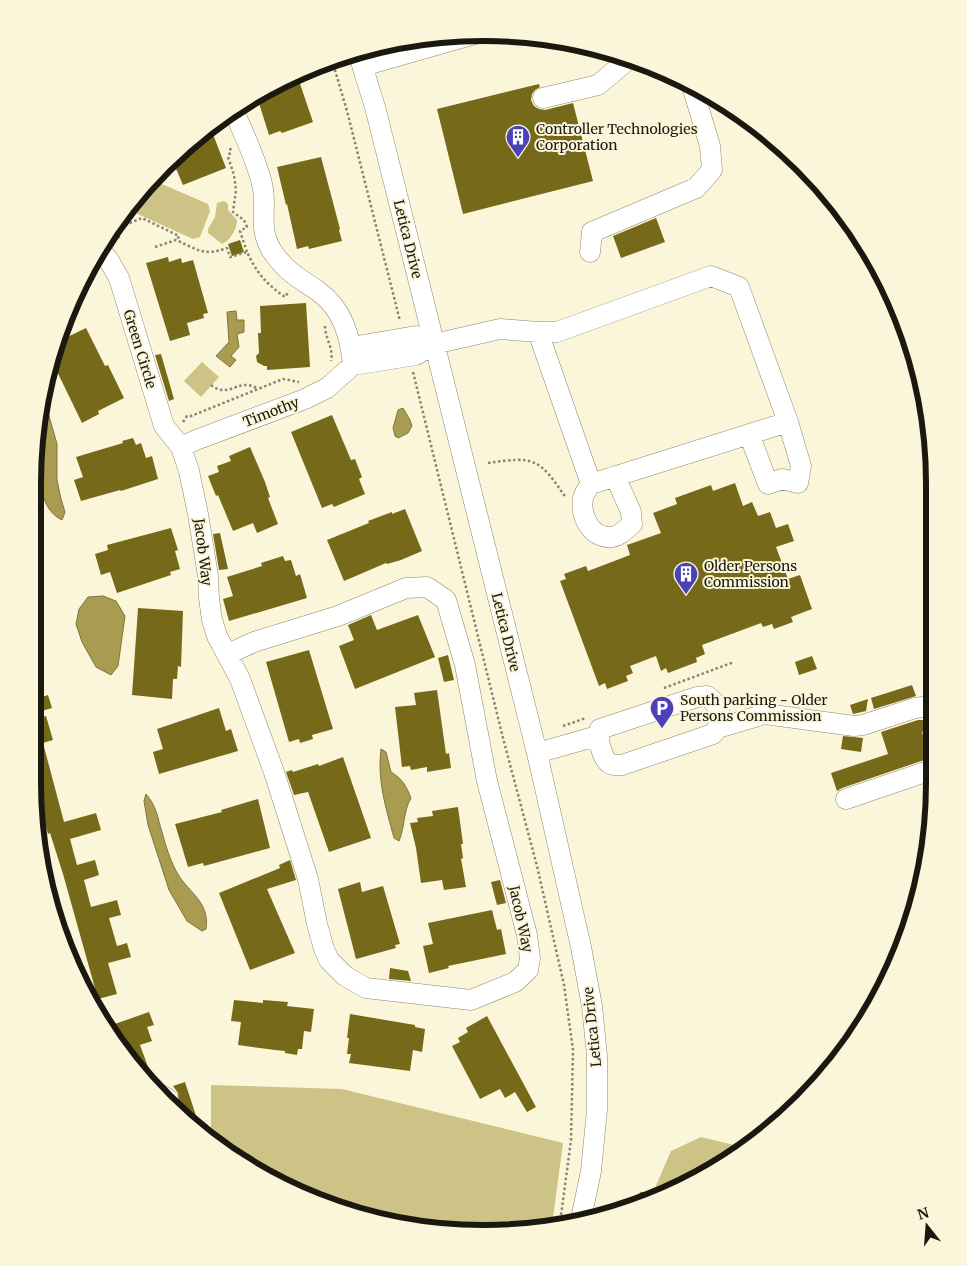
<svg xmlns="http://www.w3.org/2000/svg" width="967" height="1266" font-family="Merriweather,serif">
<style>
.green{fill:#cdc386}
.water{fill:#a99c51;stroke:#7e753d}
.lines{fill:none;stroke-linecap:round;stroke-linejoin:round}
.stream{stroke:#7e753d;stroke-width:4.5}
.building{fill:#766919}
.minor-casing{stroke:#8c886e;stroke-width:21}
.path{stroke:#888471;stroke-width:2.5;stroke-dasharray:2.5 2.5;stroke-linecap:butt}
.minor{stroke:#fff;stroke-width:20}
.labels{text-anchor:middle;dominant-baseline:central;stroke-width:4;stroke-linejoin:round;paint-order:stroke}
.poi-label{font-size:14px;fill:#1b190f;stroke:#fbf6da;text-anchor:start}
.street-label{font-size:14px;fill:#1b190f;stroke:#fbf6da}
.rim{fill:none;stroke:#1b190f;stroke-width:6}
</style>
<rect width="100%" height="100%" fill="#fbf6da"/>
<path class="green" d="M155 181 208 204 210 211 200 237 193 239 131 211 129 206Z
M224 201 228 204V210L237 220C237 229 230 241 222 244L208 233V229L215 217 217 203Z
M202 362 219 377 201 397 184 381Z
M211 1085 342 1089 563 1143 552 1225 513 1233 395 1225 258 1173 211 1137Z
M701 1137 746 1148 734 1158 640 1204 637 1194 655 1188 671 1151Z"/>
<path class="water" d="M236 311 237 320H244V332L237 334 239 347 231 356 236 360 230 367 216 356 229 342 227 312Z
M42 400 47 409 57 444V480L61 499 65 512 62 520C43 511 41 488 36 469L37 466 34 449Z
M403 408 410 420 412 426 408 433 398 438 395 436 393 428 398 410Z
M103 596 116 601 125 616 118 666 111 675 96 667 82 642 76 624 79 609 88 597Z
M381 749 386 752 391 772C403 779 406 786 411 798 403 812 405 827 399 841L394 838C386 808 377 781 381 749Z
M146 794C157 807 157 816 162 832 166 847 171 863 179 876 190 893 210 903 206 929L202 931 187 921 169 890 148 825 144 801Z"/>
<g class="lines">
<path class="stream" d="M642 1194 652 1198"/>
</g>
<path class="building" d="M297 75 313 122 282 133 280 131 269 135 258 100 261 99 260 94Z
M539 84 540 87 535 90 532 94 531 100 534 106 539 109 545 110 573 103 593 181 463 214 437 109Z
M211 129 226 168 183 185 174 164Z
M321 157 340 229 339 230 342 241 309 249 308 246 297 249 287 204 286 205 277 167Z
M656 218 665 242 621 258 613 236Z
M240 240 244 252 232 256 228 244Z
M168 257 169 262 181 258 182 263 193 260 208 313 203 314 204 318 187 323 190 335 170 341 146 263Z
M306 303 310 367 267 370V366H264L257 362 256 356 259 353 258 333H261L260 306Z
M86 328 105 366 108 365 124 398 98 411 99 414 82 423 51 359 57 342Z
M161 354 174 399 169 401 155 355Z
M332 415 351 460 355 459 362 477 359 479 365 494 334 507 332 504 322 508 291 432Z
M133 438 136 445 141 443 146 458 152 456 158 479 121 491 120 490 81 501 74 480 83 477 76 457 123 443 122 441Z
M250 447 265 482 270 497 268 498 278 524 257 533 253 523 233 531 218 495 216 496 208 476 219 472 217 466 231 461 229 456Z
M735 483 743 506 752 502 758 516 770 512 776 528 788 524 794 541 776 547 788 579 800 575 812 609 791 617 793 622 774 629 772 624 763 627 761 623 702 645 705 654 696 658 697 662 668 673 666 668 661 671 656 656 630 666 633 673 626 676 628 681 607 689 605 683 599 686 560 581 566 579 564 574 586 566 588 571 630 555 627 545 661 533 653 513 677 504 675 498 711 485 713 491Z
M405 509 422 551 401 560 387 564 386 563 344 581 327 540 369 523 368 521 392 512V514Z
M171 528 178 550 175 551 180 569 170 572 171 575 117 593 110 572 101 575 95 554 108 550 107 545Z
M220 533 228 569 219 570 213 534Z
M283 556 285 561 291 560 296 576 300 574 307 598 229 621 223 599 233 596 227 577 262 566 261 563Z
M138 608 183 611 181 667 178 666 177 679H173L172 699 132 695Z
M371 615 377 630 418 615 435 657 355 689 339 646 354 640 348 625Z
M309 650 333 729 312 735 313 739 300 743 299 739 289 742 266 662Z
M448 655 454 680 444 682 438 658Z
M812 656 817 669 799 675 795 662Z
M912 685 916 696 874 709 871 698Z
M437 690 446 754 449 753 451 768 427 772V767L411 770 410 766 402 767 395 707 416 705 414 693Z
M48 695 52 708 38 712 34 700Z
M868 699 866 711 853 714 850 705Z
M219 708 226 731 231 729 238 751 159 774 153 752 163 749 157 729Z
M46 716 53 740 43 743 64 822 96 813 101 830 70 839 77 865 95 860 99 875 84 880 91 907 117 900 121 915 109 918 117 946 127 943 131 957 108 963 117 994 98 999 63 874 50 833 48 834 33 777V719Z
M918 720H924L927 730 922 732 930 758 842 788 837 791 831 773 888 754 881 732Z
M843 736 863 738 861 752 841 749Z
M343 757 371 838 329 852 308 792 294 795 286 772 292 770 293 772 318 764 319 766Z
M258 799 270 848 204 866 203 863 188 867 175 824 222 812 221 810Z
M458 807 463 844H461L463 858 461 859 466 887 444 890 442 880 421 883 416 848 410 823 418 822 417 818 433 816 432 811Z
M290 860 296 880 267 889 295 953 250 970 219 893 280 868 279 865Z
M500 880 506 903 497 905 491 882Z
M360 882 362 892 383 886 400 944 395 945 396 948 356 959 338 889Z
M492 910 497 930 501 929 506 954 448 966 449 968 429 973 423 946 433 944 428 923Z
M390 968 408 971 411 981 389 979Z
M234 1000 263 1003V1000L288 1002 287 1006 314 1009 311 1032 304 1031 302 1049H298L297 1055 285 1053V1051L275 1050 238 1045 241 1022 231 1021Z
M149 1012 154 1025 147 1027 152 1041 140 1045 154 1083 152 1085 111 1032 109 1026Z
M350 1014 415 1025V1027L425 1029 422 1052 413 1050 410 1071 349 1063 351 1054H347L349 1038H347Z
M487 1016 536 1107 527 1112 515 1092 505 1098 500 1089 480 1099 452 1046 460 1042 458 1038 468 1032 466 1028Z
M185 1082 200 1128 182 1115 179 1103 178 1093 173 1086Z"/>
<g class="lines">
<defs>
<path id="minor" d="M358 52 375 107 537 753 581 947 592 1006 597 1056V1110L591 1171 581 1219
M363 66 479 33
M543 98 598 85 623 64 624 57
M100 251 108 259 119 278 164 426 181 447 189 471 198 514 208 576 209 598 212 620 217 636 240 679 274 772 308 879 317 924 324 949 329 960 345 976 366 988 471 1000 515 982 528 970 530 958 527 935 487 781 465 665 446 600 427 587 406 588 338 616 254 642 228 654
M590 252 592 232 696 188 712 170 710 146 692 86
M538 332H557L711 276 739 287 788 422 801 466 798 483 782 479 768 484 749 434
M351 347 416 336 434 344
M353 365 416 355 434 344 500 329 538 332 591 484 788 422
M181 447 196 440 305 399 327 388 353 365C350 336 343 309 318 291 299 278 286 272 272 251 257 227 268 208 262 184 256 158 243 133 233 109
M591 484C588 488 584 493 583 498 580 516 591 539 612 537 620 536 626 529 632 524L631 512 615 476
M707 696C721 705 724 721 713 734L622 765C617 765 610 766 607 761 601 754 597 737 600 729L697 697Z
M718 728 765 714 854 726 863 725 915 708 923 707 931 709
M537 753 597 736
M846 799 931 770
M159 1094 168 1099"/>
</defs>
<use href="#minor" class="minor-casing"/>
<path class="path" d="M332 60 347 111 400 321
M215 125 217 129 222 127 223 128
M230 148 231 151 228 157 234 175 236 190 233 212 244 220 247 227 240 231 247 252
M114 241 120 236 113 230 142 218 179 236 177 240
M155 247 176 240C197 249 203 257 227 248L230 257 247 252C257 273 266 284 285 297L289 291
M325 326C325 338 334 349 331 361
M413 372 503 738 537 866 564 985 573 1050 571 1140 560 1223
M211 385C230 400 238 376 258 389
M183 422 187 416H191L283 379 299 382
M488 463C535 456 539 458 566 498
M664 688 734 662
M563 726 586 718"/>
<use href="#minor" class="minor"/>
</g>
<defs>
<symbol id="building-pin" viewBox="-11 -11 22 30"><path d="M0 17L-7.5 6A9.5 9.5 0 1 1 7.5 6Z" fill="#4b42b9" stroke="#fbf6da"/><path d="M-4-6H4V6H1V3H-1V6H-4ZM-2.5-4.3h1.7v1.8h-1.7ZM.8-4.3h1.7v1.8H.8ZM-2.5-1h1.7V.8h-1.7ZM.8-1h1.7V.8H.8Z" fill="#fff"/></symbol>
<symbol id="parking-pin" viewBox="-11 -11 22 30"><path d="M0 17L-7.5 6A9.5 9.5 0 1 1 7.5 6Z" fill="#4b42b9" stroke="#fbf6da"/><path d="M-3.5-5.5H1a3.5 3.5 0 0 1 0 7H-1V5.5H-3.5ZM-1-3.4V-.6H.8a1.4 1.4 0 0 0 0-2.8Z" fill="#fff"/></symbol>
</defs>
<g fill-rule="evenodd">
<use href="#building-pin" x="504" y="123" width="28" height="38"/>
<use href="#building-pin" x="672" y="560" width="28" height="38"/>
<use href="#parking-pin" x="648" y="694" width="28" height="38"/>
</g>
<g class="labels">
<g class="poi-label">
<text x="536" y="129">Controller Technologies<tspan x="536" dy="16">Corporation</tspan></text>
<text x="704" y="566">Older Persons<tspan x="704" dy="16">Commission</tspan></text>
<text x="680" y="700">South parking - Older<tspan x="680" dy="16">Persons Commission</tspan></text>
</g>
<g class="street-label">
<text transform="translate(408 239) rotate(76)">Letica Drive</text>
<text transform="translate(140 349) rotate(73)">Green Circle</text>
<text transform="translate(271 412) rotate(-21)">Timothy</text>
<text transform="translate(203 552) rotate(83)">Jacob Way</text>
<text transform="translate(506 632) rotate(76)">Letica Drive</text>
<text transform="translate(521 919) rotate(78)">Jacob Way</text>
<text transform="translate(592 1027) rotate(-96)">Letica Drive</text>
</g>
</g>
<path d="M0 0H967V1266H0ZM483 41H484A442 442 0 0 1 926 483V783A442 442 0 0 1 484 1225H483A442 442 0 0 1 41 783V483A442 442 0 0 1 483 41Z" fill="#fbf6da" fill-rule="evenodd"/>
<path class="rim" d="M483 41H484A442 442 0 0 1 926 483V783A442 442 0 0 1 484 1225H483A442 442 0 0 1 41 783V483A442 442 0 0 1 483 41Z"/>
<g transform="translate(927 1226) rotate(343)" stroke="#fbf6da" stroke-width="4" paint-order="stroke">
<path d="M0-4L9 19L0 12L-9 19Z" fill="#1b190f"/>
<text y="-8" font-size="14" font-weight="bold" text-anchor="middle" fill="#1b190f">N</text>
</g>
</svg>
